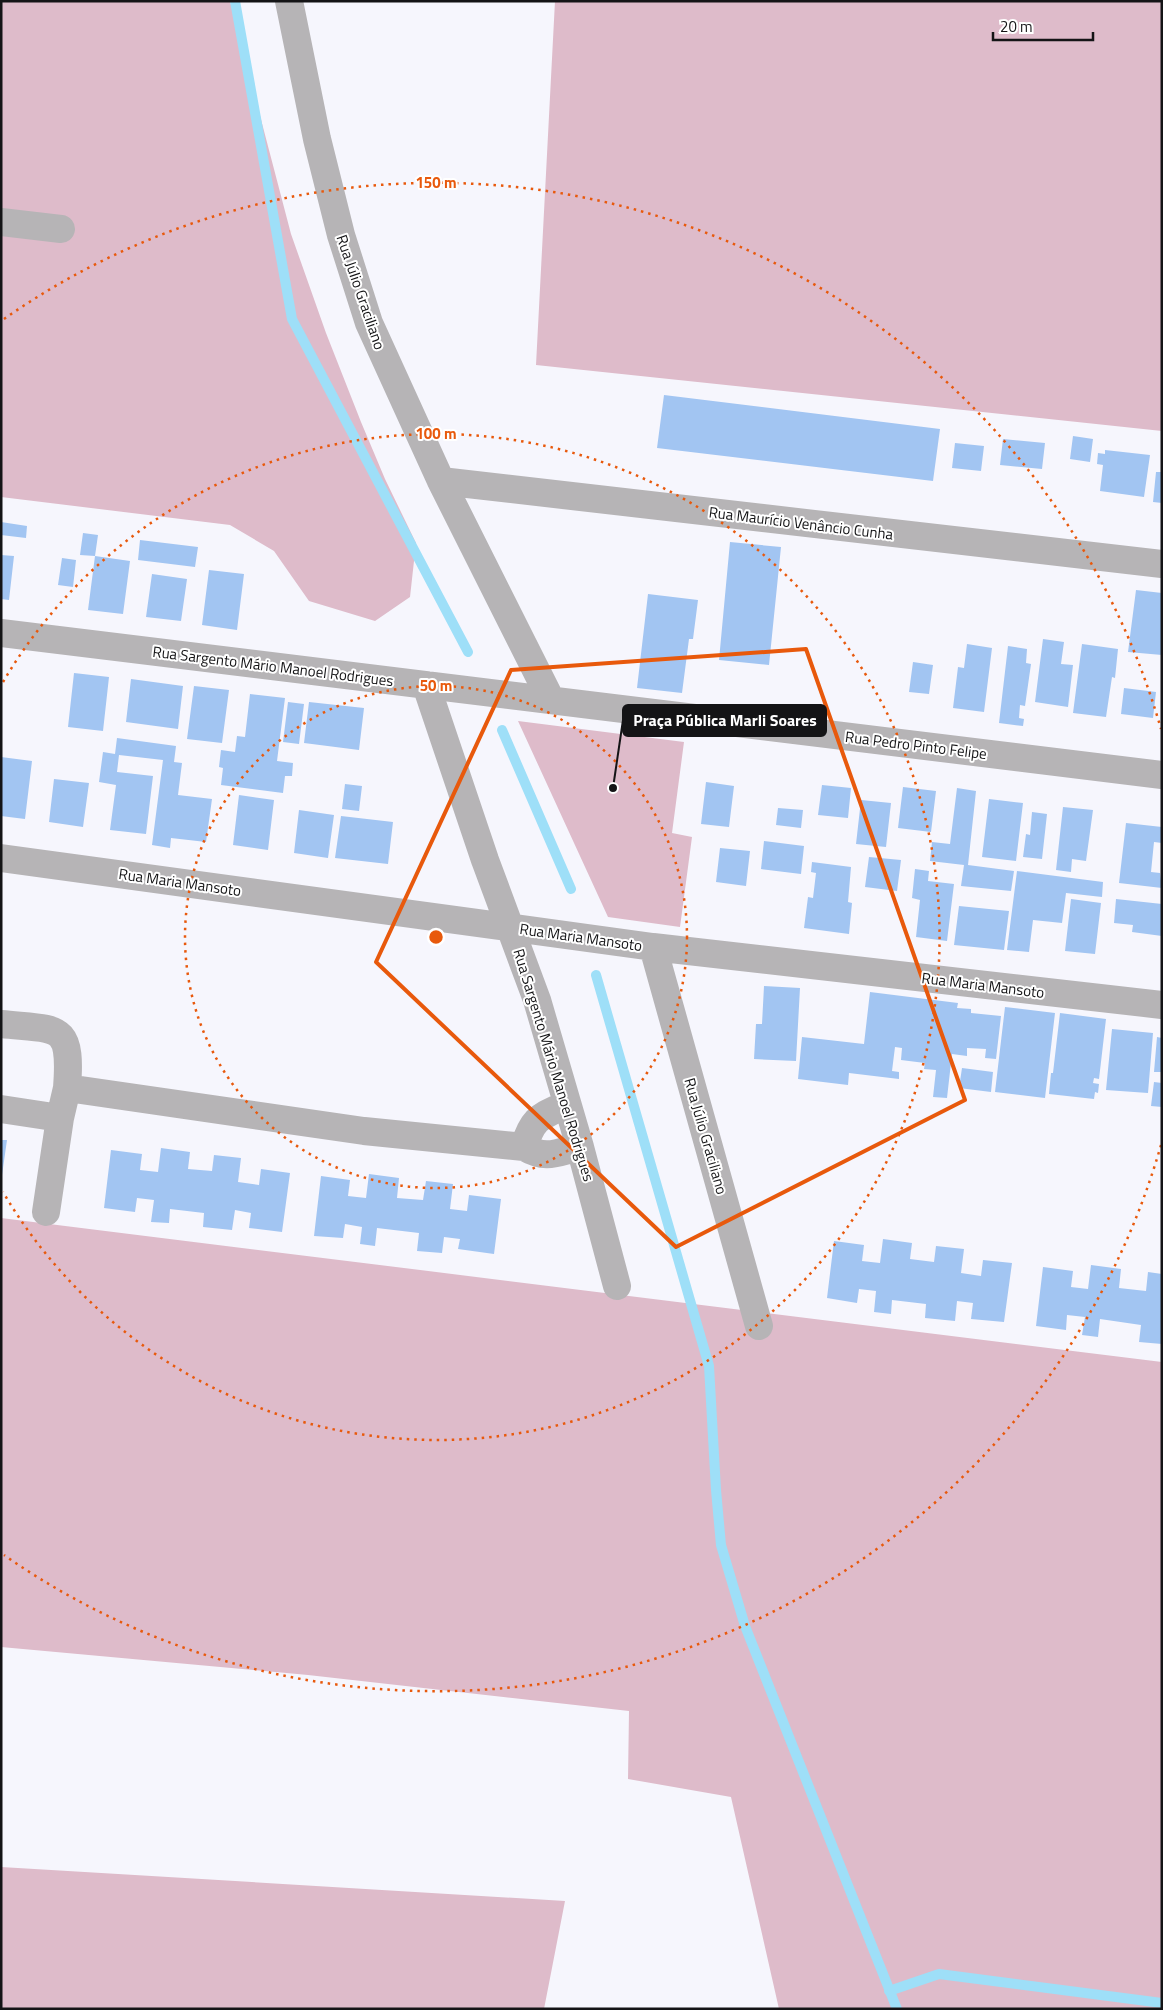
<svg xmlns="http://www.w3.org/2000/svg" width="1163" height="2010" font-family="'Titillium Web',sans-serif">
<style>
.green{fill:#debbca}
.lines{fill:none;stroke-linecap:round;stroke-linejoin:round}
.stream{stroke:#9edff8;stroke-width:10}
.building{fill:#a2c5f2}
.minor{stroke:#b6b4b6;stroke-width:28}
.marked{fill:none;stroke:#e8590c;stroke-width:4;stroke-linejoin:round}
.ring{fill:none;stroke:#e8590c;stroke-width:2.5;stroke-dasharray:2.5 5}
.labels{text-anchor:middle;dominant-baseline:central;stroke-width:4;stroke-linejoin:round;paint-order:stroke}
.street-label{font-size:15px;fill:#141416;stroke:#fff}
.centre{fill:#e8590c;stroke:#fff;stroke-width:2.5}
.ring-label{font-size:15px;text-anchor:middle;font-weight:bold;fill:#e8590c;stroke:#fff;stroke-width:4;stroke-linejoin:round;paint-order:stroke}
.leader{fill:none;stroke:#141416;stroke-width:2}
.callout-dot{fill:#141416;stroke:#fff;stroke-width:2}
.callout{fill:#141416;stroke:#141416;stroke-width:2}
.callout-label{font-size:16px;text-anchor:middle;font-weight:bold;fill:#fff}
</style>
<rect width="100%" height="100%" fill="#f6f6fd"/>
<path class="green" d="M1 1H230L291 234 326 333 361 422 385 479 416 543 410 597 375 621 309 601 274 551 230 525 1 497Z
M555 1H1162V431L536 365Z
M518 721 684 742 672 833 692 837 680 927 608 917Z
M1 1218 1162 1362V2009H779L731 1797 628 1779 629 1711 308 1675 1 1647Z
M1 1867 565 1901 544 2009H1Z"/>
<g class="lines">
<path class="stream" d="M235 1 292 319 468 652
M502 730 571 889
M596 975 709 1366 716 1490 721 1545 745 1626 897 2009
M889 1991 939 1974 1162 2003"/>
</g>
<path class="building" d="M664 395 940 429 933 481 657 448Z
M1073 436 1093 439 1090 462 1070 459Z
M1003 439 1045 443 1042 469 1000 465Z
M955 443 984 446 981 471 952 468Z
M1105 450 1150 455 1144 497 1100 491 1103 465 1097 464 1098 453 1105 454Z
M1156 472H1162V503L1153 502Z
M1 522 27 526 26 538 1 535Z
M83 533 98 535 95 556 80 555Z
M140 540 198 547 195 567 138 560Z
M730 542 781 547 769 665 719 660Z
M1 555 14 556 9 600 1 599Z
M95 556 130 561 123 614 88 610Z
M62 558 76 560 73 587 58 585Z
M209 570 244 574 237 630 202 625Z
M152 574 187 579 181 621 146 617Z
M1136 590 1162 593V655L1128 652Z
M648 594 698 600 693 639H689L682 693 637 688Z
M1043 639 1064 642 1061 664 1073 665 1068 707 1035 702Z
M967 644 992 648 984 712 953 708 958 667 964 668Z
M1082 644 1118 649 1115 678 1112 677 1106 717 1073 713Z
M1008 646 1027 649 1026 663 1031 664 1025 706 1020 705 1019 718 1024 719 1023 726 999 723Z
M913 662 933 665 929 694 909 692Z
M74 673 109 677 103 731 68 727Z
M131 679 183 686 178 729 126 722Z
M194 686 229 690 222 743 187 739Z
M1124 688 1156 692 1153 718 1121 714Z
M250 694 285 698 277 761 293 763 292 776H285L283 793 221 785 223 768 219 767 221 750 235 752 237 736 245 737Z
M288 702 304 704 299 744 283 742Z
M309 702 364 708 359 750 304 743Z
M117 738 176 746 174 762 182 763 178 795 212 799 206 842 171 838 170 848 152 845 163 760 119 755 117 772 153 776 146 834 110 830 116 785 99 782 103 752 115 754Z
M1 757 32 761 25 819 1 816Z
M54 779 89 783 83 827 49 822Z
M706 782 734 786 729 827 701 824Z
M345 784 362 786 359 811 342 809Z
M822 785 851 788 848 818 818 815Z
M903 787 936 791 931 832 898 828Z
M957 788 976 791 968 865 1014 871 1011 891 961 886 964 865 930 861 932 842 950 844Z
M239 795 274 800 268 850 233 845Z
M989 799 1023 803 1016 861 982 857Z
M861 800 891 803 886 847 856 844Z
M1063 807 1093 810 1086 861 1072 859 1071 872 1056 870Z
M778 808 803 810 801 828 776 825Z
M299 810 334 815 328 858 294 853Z
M1032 812 1047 814 1042 859 1023 857 1026 834 1030 835Z
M341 816 393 822 388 864 335 858Z
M1126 823 1162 827V843L1154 842 1151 872 1160 873 1162 888 1119 883Z
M764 841 804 846 801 874 761 869Z
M720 848 750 851 746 886 716 882Z
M869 857 901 860 897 891 865 887Z
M812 862 851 867 848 902 852 903 849 934 804 928 808 897 813 898 816 873 811 872Z
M915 869 929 871 928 881 954 884 947 941 916 937 920 900 912 898Z
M1017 871 1103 882 1102 897 1066 893 1062 923 1033 920 1029 952 1007 950Z
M1071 899 1101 903 1095 954 1065 951Z
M1116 899 1162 904V936L1132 932 1133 925 1114 923Z
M959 906 1009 911 1004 950 954 945Z
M764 986 800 988 796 1061 754 1059 756 1024H762Z
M870 992 958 1003 957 1008 971 1009V1013L1001 1016 996 1059 985 1058 986 1049 967 1048V1056L952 1054 947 1098 933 1097 936 1070 924 1069 925 1063 901 1060 902 1048 895 1047 892 1071 899 1072V1079L849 1073 848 1085 798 1079 802 1037 864 1044Z
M1005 1007 1055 1013 1045 1098 995 1092Z
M1060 1013 1106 1019 1099 1079 1094 1078 1093 1083 1099 1084 1098 1093 1095 1092 1094 1099 1049 1094 1051 1073H1053Z
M1112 1029 1153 1033 1148 1093 1106 1090Z
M1157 1037 1162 1038V1072H1154Z
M962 1068 993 1072 991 1092 959 1088Z
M1154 1082 1162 1083V1107L1151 1106Z
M1 1140H7L2 1175H1Z
M161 1148 190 1152 188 1169 212 1171 214 1155 241 1158 238 1182 259 1185 261 1169 290 1173 282 1232 249 1228 251 1213 235 1210 232 1230 203 1227 204 1213 170 1209 169 1223 151 1222 154 1200 137 1198 135 1212 104 1208 111 1150 142 1154 140 1170 158 1172Z
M369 1174 399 1178 397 1198 423 1200 426 1181 453 1184 450 1209 467 1211 469 1195 501 1199 494 1254 458 1249 460 1239 444 1237 442 1253 417 1251 419 1233 377 1228 375 1246 360 1244 362 1227 345 1224 343 1238 314 1236 321 1176 350 1180 348 1196 366 1198Z
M883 1239 912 1243 910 1259 934 1262 936 1246 964 1249 961 1273 981 1276 983 1260 1012 1263 1004 1322 971 1319 973 1303 957 1301 955 1321 925 1318 926 1304 892 1300 891 1314 874 1312 876 1291 859 1289 857 1303 827 1298 834 1241 864 1245 862 1261 880 1263Z
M1091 1265 1121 1269 1119 1288 1146 1291 1148 1272 1162 1274V1344L1139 1342 1141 1325 1100 1319 1098 1337 1082 1335 1085 1317 1067 1315 1066 1330 1036 1326 1043 1267 1073 1271 1071 1287 1088 1289Z"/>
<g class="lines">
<path class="minor" d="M289 1 317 139 341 235 369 323 441 481 551 700
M1 222 61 229
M441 481 1162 564
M1 633 1162 775
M426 685 485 860 537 1000 580 1147 617 1286
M1 858 653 947 1162 1005
M653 947 759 1326
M1 1024C59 1030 72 1022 67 1088
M1 1109 60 1118 67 1088 364 1131 524 1147C546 1160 556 1153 580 1147
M524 1147C533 1117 540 1117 567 1104
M46 1212 60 1118"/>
</g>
<path class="marked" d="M806 649 965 1100 676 1247 376 962 511 670Z"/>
<g class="ring">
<circle cx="436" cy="937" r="251"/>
<path d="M3 682A503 503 0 1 1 3 1192"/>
<path d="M1161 1145A754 754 0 0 1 4 1555M4 319A754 754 0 0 1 1161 729"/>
</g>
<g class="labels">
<g class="street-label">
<text transform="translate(361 292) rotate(71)">Rua Júlio Graciliano</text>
<text transform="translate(801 523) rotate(7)">Rua Maurício Venâncio Cunha</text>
<text transform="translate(273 666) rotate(7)">Rua Sargento Mário Manoel Rodrigues</text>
<text transform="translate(916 745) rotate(7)">Rua Pedro Pinto Felipe</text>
<text transform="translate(180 882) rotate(8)">Rua Maria Mansoto</text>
<text transform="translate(581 937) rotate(8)">Rua Maria Mansoto</text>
<text transform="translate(983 985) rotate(7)">Rua Maria Mansoto</text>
<text transform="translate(554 1065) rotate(73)">Rua Sargento Mário Manoel Rodrigues</text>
<text transform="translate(706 1136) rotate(74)">Rua Júlio Graciliano</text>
</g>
</g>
<circle cx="436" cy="937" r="8" class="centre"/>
<g class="ring-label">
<text x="436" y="188">150 m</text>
<text x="436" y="439">100 m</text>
<text x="436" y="691">50 m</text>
</g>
<path class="leader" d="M613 788L623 720"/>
<circle class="callout-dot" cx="613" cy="788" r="5"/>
<rect class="callout" x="623" y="705" width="203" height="31" rx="5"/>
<g class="callout-label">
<text x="725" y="726">Praça Pública Marli Soares</text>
</g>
<rect width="1163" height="2010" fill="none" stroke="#141416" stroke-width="5"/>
<path d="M993 32v8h100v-8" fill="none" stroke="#141416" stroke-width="2.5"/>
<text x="1000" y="32" font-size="15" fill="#141416" stroke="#ffffff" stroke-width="4" paint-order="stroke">20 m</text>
</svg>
